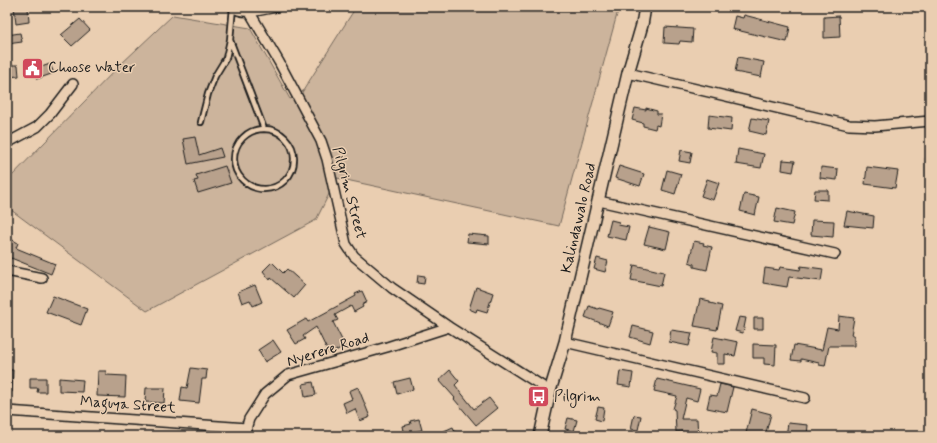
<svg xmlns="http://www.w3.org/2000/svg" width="937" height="443" font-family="Mynerve,sans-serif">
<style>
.built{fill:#dbc0a6}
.green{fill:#ccb49c;stroke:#74685c}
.building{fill:#b8a18c;stroke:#1c1c1c}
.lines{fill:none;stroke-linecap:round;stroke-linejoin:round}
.service-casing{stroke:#1c1c1c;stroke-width:8}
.minor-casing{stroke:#1c1c1c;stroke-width:12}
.tertiary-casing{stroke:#1c1c1c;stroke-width:14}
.service{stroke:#eaceb1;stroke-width:4.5}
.minor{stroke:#eaceb1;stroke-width:9}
.tertiary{stroke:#eaceb1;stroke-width:11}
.labels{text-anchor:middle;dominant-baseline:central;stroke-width:3;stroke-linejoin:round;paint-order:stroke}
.poi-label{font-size:15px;fill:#1c1c1c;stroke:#eaceb1;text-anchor:start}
.street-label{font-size:15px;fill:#1c1c1c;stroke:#eaceb1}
</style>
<rect width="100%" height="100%" fill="#eaceb1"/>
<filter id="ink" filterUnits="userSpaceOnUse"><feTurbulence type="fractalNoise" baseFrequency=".025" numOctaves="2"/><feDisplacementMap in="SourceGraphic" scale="8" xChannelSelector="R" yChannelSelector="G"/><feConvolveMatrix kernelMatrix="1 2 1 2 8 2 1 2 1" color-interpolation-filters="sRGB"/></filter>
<g filter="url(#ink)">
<path class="built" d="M930 157V231L923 158Z"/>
<path class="green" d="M356 7H619L559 226 337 178 316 220 147 311 7 207V181L120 65 173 15 250 28 290 99 301 94Z"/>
<path class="building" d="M14 7H28L29 22 16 24Z
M744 15 790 27 787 42 732 29 735 16 743 18Z
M839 16 840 37 824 38V17Z
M80 19 90 30 72 46 61 35Z
M665 27 693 29 692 42 680 41 679 44 664 43Z
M20 33 22 42 7 44V35Z
M738 57 764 62 761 77 735 72Z
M50 64 54 73 37 79 33 70Z
M7 65H18L19 76 7 77Z
M635 108 646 110V108L657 111V114H661L659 126 656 125 655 129 643 126V123L632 120Z
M709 115 732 118 731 131 708 128Z
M752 118 769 121 766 135 749 131Z
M195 137 199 155 220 148 223 157 188 164 183 139Z
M738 149 764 154 761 168 736 164Z
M681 150 692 152 690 163 679 161Z
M783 160 795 161 793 172 782 170Z
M225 166 231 183 198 193 194 181 198 180 196 175Z
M619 166 644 174 640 186 615 178Z
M821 167 838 169 837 180 820 178Z
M867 167 898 171 895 188 865 184Z
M667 170 681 174 675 194 662 190Z
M707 179 719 183 713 200 701 196Z
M815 190H828V200L814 199Z
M744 194 759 197 755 215 740 211Z
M777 208 795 212 792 225 774 222Z
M847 211 874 216 873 228 844 225Z
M611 220 619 222 618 225 629 227 626 240 607 236Z
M812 220 834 221 833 237 811 235Z
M649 227 670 232 666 249 644 244Z
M468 234 489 236V244L467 242Z
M11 239 18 243 16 248 55 264 51 274 11 258 7 265V246Z
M694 241 704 243 703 245 712 247 707 270 694 267V264L689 262Z
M597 258 608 261 605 272 594 269Z
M272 262 283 273 287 269 305 285 294 298 271 278 270 280 263 271Z
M634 265 664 272 661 286 631 280Z
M801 266 823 269 821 281 789 277 787 287 763 283 765 268 779 270 780 267 800 270Z
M418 275 425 276 424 284 417 283Z
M255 285 262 302 253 306 250 300 242 303 238 292Z
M476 287 493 293 487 312 477 309 476 312 469 309Z
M362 291 367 302 362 305 363 307 354 312 351 306 335 315 338 320 333 322 345 346 329 354 316 327 303 336 305 339 296 344 287 330 306 319 308 322 356 296 355 294Z
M53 296 87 309 81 325 46 312Z
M700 299 710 301V303L722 306 717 330 694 326Z
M589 306 598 309 599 308 613 312 608 326 585 317Z
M839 316 854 318 851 335H854V346H829L825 366 819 365V363L801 359V361L791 360 794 345 822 350 827 327 838 329Z
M739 317 746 318 743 333 735 331Z
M754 318H763V329H754Z
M633 326 653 331 650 343 630 337Z
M671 330 692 333 689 346 669 342Z
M714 337 738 342 735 356 725 354V364H717V353L711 352Z
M273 340 281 352 265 362 258 350Z
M753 344 776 345 775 365 764 364V358H753Z
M191 368 207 370 206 379H202L199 403 180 401 182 387 187 388Z
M7 370H13L12 392H7Z
M450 370 459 381 455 385 474 409 489 398 497 408 476 425 454 399 455 398 439 380Z
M98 371H106V375L126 376 125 397 97 396Z
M620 371 633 373 631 387 618 385Z
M30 378H46V392H37L38 388H30Z
M59 378 83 380 82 392 59 391Z
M410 378 413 389 397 394 394 382Z
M657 379 700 389 697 401 686 398 681 419H697L698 436H682V431L676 432 675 410 673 409 677 396 654 391Z
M313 382 316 395 305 397 303 384Z
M720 384 733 387 727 412 707 408 710 395 717 396Z
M358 387 370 417 360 421 355 409 347 413 343 403 352 399 349 391Z
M146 388H165L164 403 145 402Z
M598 407 604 408 602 421 595 419Z
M752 409 771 414 765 436H757L746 433Z
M634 415 641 416 638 430 631 429Z
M568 418 577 420 574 431 565 429Z
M419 419 422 430 414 432V434L405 436 403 426 411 424 410 421Z
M788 423 808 425 807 436H786Z
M453 427 457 436H446L444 431Z"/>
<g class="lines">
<defs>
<path id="service" d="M230 40 264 129
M201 122 208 94 215 76 226 58 230 40 233 7
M234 159a30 30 0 1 1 60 0a30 30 0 1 1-60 0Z"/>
<path id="minor" d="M233 7C243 16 264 9 276 7
M249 11 279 62 321 141 327 159 346 244 354 256 392 288 449 327 550 391
M628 73 849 125 875 126 930 121
M7 143 37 127 50 114 73 84
M599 201 835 254
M7 271 42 278
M565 342 805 398
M7 411 247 428
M244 436 249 419 265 394 288 375 387 347 449 327"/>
<path id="tertiary" d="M540 436 550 391 565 342 628 73 642 25 645 7"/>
</defs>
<use href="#service" class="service-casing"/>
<use href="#minor" class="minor-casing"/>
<use href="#tertiary" class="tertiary-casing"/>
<use href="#service" class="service"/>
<use href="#minor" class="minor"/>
<use href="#tertiary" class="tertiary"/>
</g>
</g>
<defs>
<symbol id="civic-square" viewBox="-11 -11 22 22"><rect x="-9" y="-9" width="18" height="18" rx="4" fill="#d1495b" stroke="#eaceb1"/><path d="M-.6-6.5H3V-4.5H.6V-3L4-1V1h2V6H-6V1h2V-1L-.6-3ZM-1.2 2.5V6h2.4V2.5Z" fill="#fff"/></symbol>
<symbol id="bus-square" viewBox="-11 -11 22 22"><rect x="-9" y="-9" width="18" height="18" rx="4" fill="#d1495b" stroke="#eaceb1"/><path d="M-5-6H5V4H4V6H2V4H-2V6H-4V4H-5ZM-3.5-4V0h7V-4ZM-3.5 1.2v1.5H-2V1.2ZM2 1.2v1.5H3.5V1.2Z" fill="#fff"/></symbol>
</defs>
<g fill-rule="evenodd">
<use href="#civic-square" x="20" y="56" width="25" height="25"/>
<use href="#bus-square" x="526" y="384" width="25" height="25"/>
</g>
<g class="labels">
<g class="poi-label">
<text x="48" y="68">Choose Water</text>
<text x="554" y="397">Pilgrim</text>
</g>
<g class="street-label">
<text transform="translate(349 193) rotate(75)">Pilgrim Street</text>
<text transform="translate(579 218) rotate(-77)">Kalindawalo Road</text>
<text transform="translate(328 350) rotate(-17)">Nyerere Road</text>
<text transform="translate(128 405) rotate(4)">Maguya Street</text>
</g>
</g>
<rect width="937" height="443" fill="none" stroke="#eaceb1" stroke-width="24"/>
<rect x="12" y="12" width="913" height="419" fill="none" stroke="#1c1c1c" stroke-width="1.5" filter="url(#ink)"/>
</svg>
